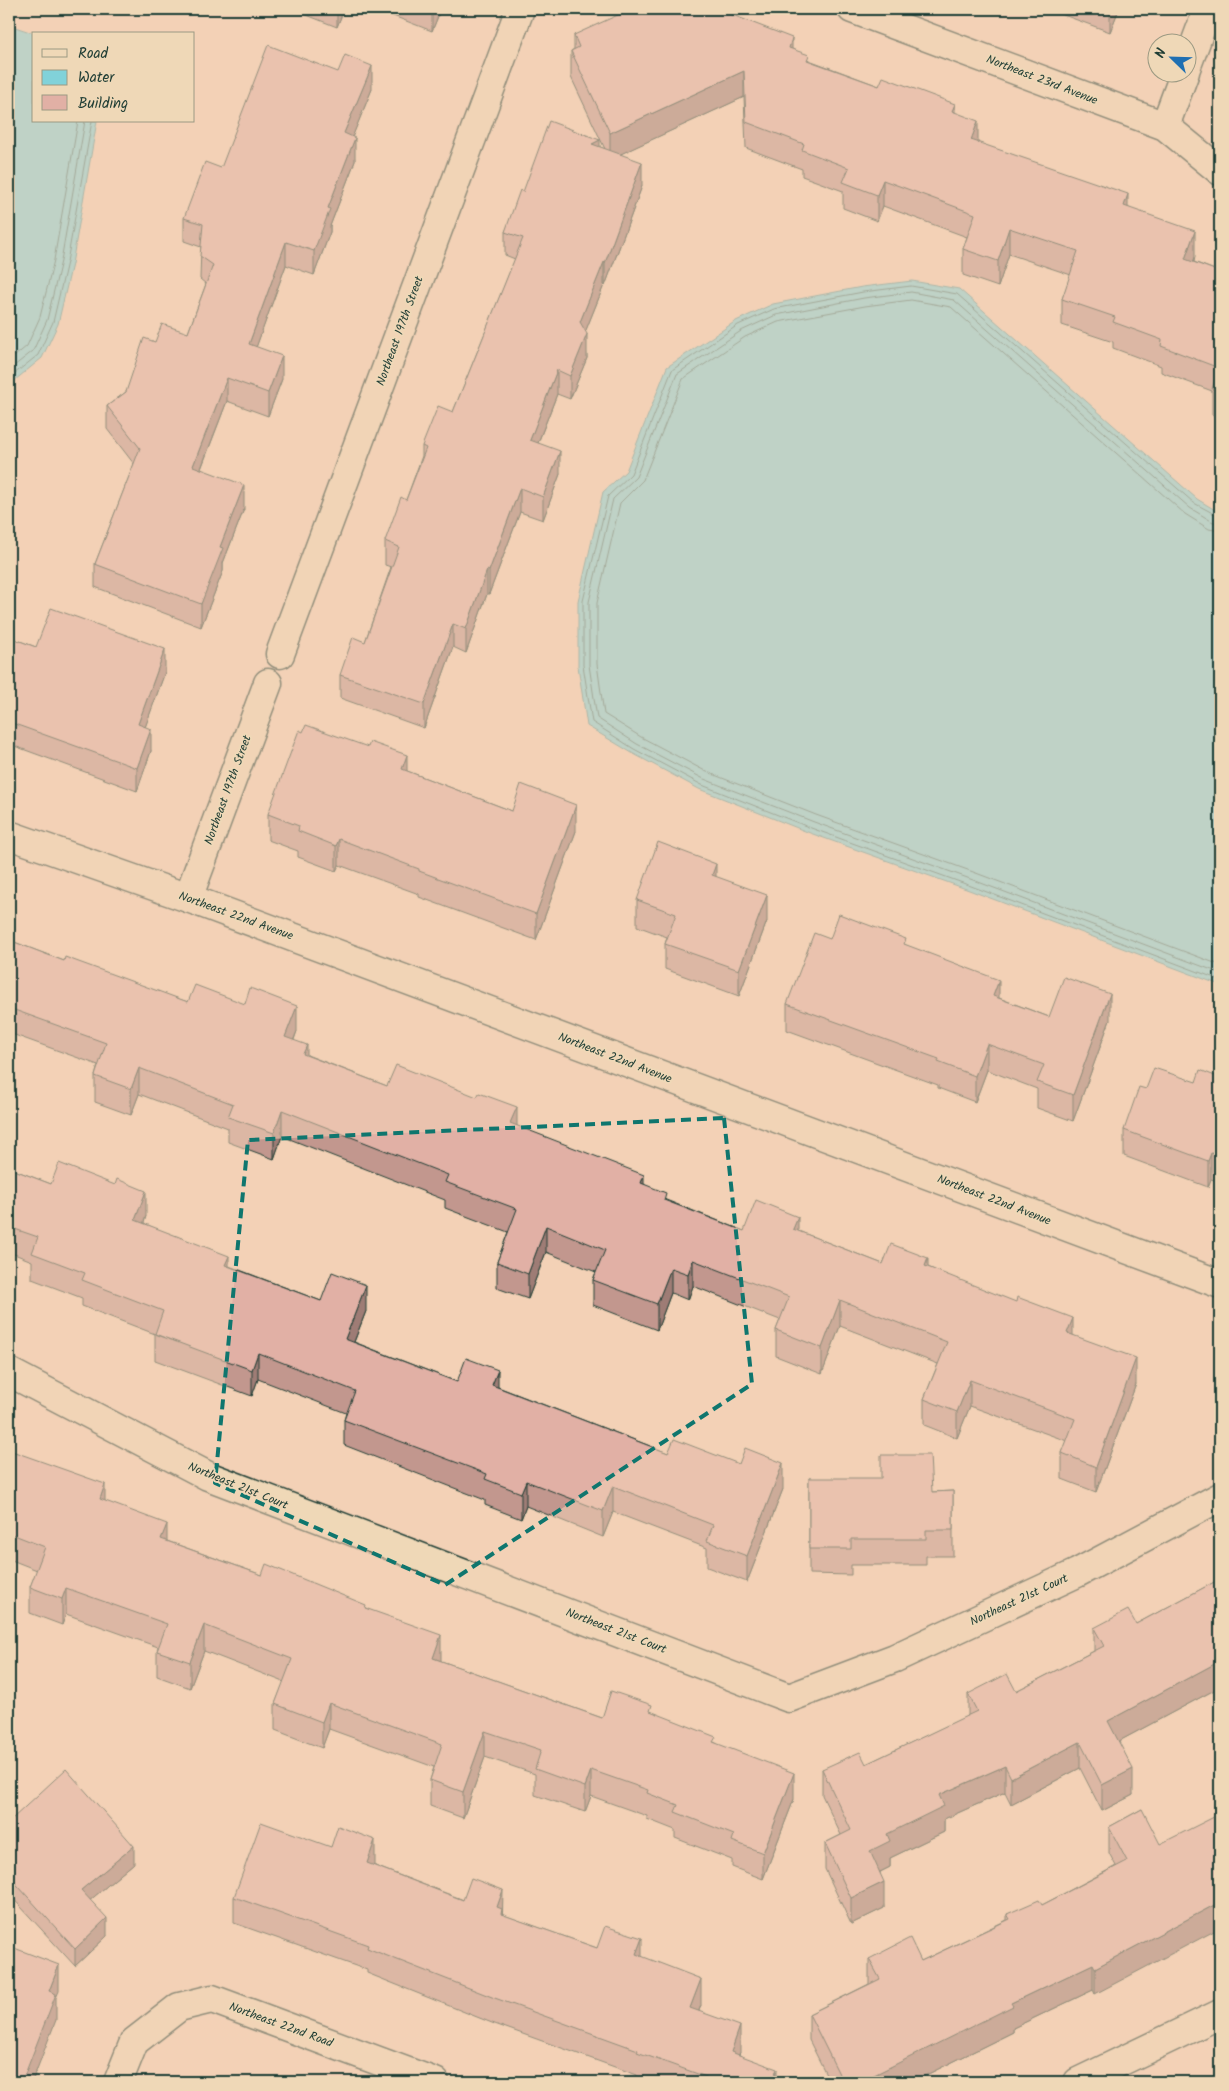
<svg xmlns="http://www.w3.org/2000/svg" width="1229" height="2091" font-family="Kalam,sans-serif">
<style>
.water{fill:#81d2d9;stroke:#5a9697}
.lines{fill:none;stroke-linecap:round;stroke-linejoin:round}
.shore{stroke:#467976;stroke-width:1}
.street-casing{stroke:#1f3d34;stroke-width:31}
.secondary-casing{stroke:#1f3d34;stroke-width:31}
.street{stroke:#efd8b7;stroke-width:28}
.secondary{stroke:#efd8b7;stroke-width:28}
.wall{fill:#c2978e;stroke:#1f3d34}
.shaded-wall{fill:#9e7b74;stroke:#1f3d34}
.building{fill:#e1b0a5;stroke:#1f3d34}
.marked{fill:none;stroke:#0f766e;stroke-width:4;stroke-dasharray:10 6;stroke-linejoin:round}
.labels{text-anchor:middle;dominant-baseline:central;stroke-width:4;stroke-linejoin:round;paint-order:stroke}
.street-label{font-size:12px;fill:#1f3d34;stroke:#efd8b7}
</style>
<rect width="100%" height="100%" fill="#f3d1b6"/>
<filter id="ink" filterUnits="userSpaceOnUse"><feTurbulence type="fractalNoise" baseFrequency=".02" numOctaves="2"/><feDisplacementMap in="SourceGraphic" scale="10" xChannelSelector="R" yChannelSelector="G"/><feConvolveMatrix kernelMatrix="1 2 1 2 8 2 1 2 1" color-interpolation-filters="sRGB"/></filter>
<g filter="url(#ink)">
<path class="water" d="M9 25 36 34H34V121H97L72 264 58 324 42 358 9 385Z
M912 281 959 289 1197 499 1220 513V985L969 890 810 833 699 789 632 753 587 726 578 666V601L603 492 626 471 667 367 736 321 773 304 862 287Z"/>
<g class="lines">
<path class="shore" d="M9 361 27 346 40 317 54 260 78 121
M9 370 33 351 47 320 61 261 85 121
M9 378 38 355 53 322 67 262 92 121
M1220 517 1194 503 957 294 911 286 863 292 774 309 738 325 672 370 631 474 608 496 583 601V665L592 722 634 749 702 785 811 828 971 886 1220 980
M1220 523 1213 522 1190 508 954 300 911 292 864 298 776 315 741 331 677 374 636 477 613 499 589 602V665L597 718 637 744 704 779 814 822 973 880 1220 973
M1220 531 1209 529 1185 514 951 307 911 300 865 306 778 322 745 337 683 379 643 480 620 503 597 603V664L604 714 641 737 707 772 816 815 976 873 1220 965"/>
<defs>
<path id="street" d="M852 9 1165 126 1220 171
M1186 68 1208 9
M1165 126 1185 72
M280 654 520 9
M188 898 268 683
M9 1372 208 1476 789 1698 895 1658 1077 1573 1220 1497
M118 2082 134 2042 179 2007 212 1999 435 2082
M1078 2082 1220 2014"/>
<path id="secondary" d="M9 835 188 898 1220 1284"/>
</defs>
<use href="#street" class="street-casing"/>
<use href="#secondary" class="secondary-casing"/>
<use href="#street" class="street"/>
<use href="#secondary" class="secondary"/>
</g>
<path class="wall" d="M294 9H344L337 27 294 10Z
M375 9H441L432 31Z
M1047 9H1119L1110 32Z
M574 35 792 49 809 60 879 86 955 112 978 143 1128 207 1195 257 1194 262 1220 272V418L1212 415V391L1161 372V366L1113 348V342L1062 325V299L1071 275 1009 254 998 287 963 275V249L967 237 883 206 877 221 843 208V191L802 176V169L746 148 744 97 620 154 642 186 605 286 604 285 585 332 587 358 570 399 557 394 538 443 560 474 543 520 520 512 489 594H487L466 653 453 647 424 728 340 698V675L365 642 391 567 385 565V541L406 500 422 456V446L453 412 515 259 505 255V232L523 192 600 147 605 149 571 77V51L574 49Z
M372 89 352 137 355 161 330 226V232L314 275 286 265 256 347 282 379 268 416 227 401 201 469 244 509 223 563V571L201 627 95 587V564L134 464 107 429V406L126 392 155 342 188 333 206 284 200 279 201 247 184 241V218L221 168Z
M9 637 36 647 165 672 145 727 151 751 137 791 9 744Z
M407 771 512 811 576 831 536 940 419 897V894L339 865 336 871 298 857V851L268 840V814Z
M716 877 767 921 739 996 665 969V944L667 937 637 926V900Z
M830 939 906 945 999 998 1049 1017 1110 1020 1073 1121 1037 1108V1089L987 1070 975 1102 938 1088V1085L787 1030V1004Z
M9 940 64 961 188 1002 297 1031 294 1040 307 1055 387 1086 517 1126 644 1184 666 1200 744 1231H798L883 1264 928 1267 1073 1335 1136 1384 1096 1492 1062 1479V1453L1067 1441 970 1406 957 1438 924 1425V1399L938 1364 840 1326 822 1374 776 1356V1330L780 1320 693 1286 688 1300 671 1293 657 1330 593 1305V1280L596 1272 546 1252 528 1299 497 1288V1262L508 1232 445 1208V1200L282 1136 274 1159 228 1142V1128L139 1094 131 1115 95 1102V1076L98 1065 9 1033Z
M1220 1078V1182L1211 1179 1208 1187 1124 1156V1130L1146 1089 1196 1082Z
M9 1168 51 1184 146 1216 144 1223 229 1266 321 1301 366 1311 354 1342 457 1382 498 1387 668 1453 783 1489 747 1582 707 1567V1548L613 1512 603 1537 526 1506 521 1519 485 1505V1500L344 1445V1420L346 1413 258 1379 252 1396 155 1360V1334L82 1306V1298L32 1279V1261L9 1252Z
M9 1450 105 1501 167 1541 262 1575 366 1608 441 1661 602 1718 652 1712 716 1743 794 1799 763 1879 732 1867V1860L675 1838V1830L647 1819V1816L591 1796 585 1812 535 1795V1774L485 1757 463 1818 430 1806V1780L434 1767 329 1729 322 1748 275 1730V1704L284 1682 204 1651 190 1688 157 1676V1651L158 1647 66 1614 62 1625 30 1613V1587L37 1570 9 1559Z
M809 1478 932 1492 953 1491V1556H926V1565H851V1575L809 1574Z
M1220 1579V1687L1119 1741 1133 1795 1102 1811 1080 1768 1011 1804 1005 1792 944 1819V1832L890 1858V1867L880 1872 884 1908 851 1924 825 1869V1843L841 1835 822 1795V1769L866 1764 968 1716V1694L1016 1691 1094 1651V1628L1136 1624Z
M1142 1809 1095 1994 1093 1990 1013 2028V2032L912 2082H830L809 2040V2014L869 1984V1959L921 1961 1007 1920V1914L1042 1905 1116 1866 1109 1853V1827Z
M9 1816 12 1819 134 1863 90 1900 107 1936 75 1966 9 1894Z
M331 1847 375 1866 503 1915 597 1948 642 1957 701 2005 699 2011 740 2052 739 2055 777 2082H650L637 2078V2075L492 2023 367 1973V1970L234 1923V1897Z"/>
<path class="shaded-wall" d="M337 9H344L337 27Z
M432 9H441L432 31Z
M1110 9H1119L1110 32Z
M792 38V63L789 48Z
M372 66V89L344 157V133Z
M744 71V97L610 159V133Z
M955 104V129L952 111Z
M978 121V147L971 140Z
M355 138V161L330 226V232L314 275V251L328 208Z
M600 140V164L592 144Z
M642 162V186L605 286V263Z
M883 180V206L877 221V195Z
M1128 194V220L1124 206Z
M1009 228V254L998 287V261Z
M1195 231V257L1185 285V259Z
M286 242V265L249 367V344Z
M604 262V285L580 345V322Z
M587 334V358L570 399V376Z
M282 356V379L268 416V393Z
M557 370V394L530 463V440Z
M227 378V401L193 489V466Z
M560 451V474L543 520V497Z
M244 485V509L223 563V571L201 627V604L220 547Z
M520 488V512L489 594V571Z
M487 570V594L466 653V629Z
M453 624V647L424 728V704Z
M165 649V672L138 747V724Z
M151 729V751L137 791V768Z
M407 755V781L402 769Z
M576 805V831L536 940V914Z
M339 839V865L336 871V846Z
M716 864V889L712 875Z
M767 895V921L739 996V970Z
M999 980V1006L993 996Z
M1110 994V1020L1073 1121V1095Z
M297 1006V1031L285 1062V1037Z
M987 1044V1070L975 1102V1076Z
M307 1045V1071L303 1054Z
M139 1068V1094L131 1115V1089Z
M517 1107V1133L510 1123Z
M282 1110V1136L274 1159V1133Z
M1211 1153V1179L1208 1187V1161Z
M644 1175V1201L641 1183Z
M146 1191V1216L135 1246V1220Z
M798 1217V1243L793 1229Z
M546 1226V1252L528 1299V1274Z
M229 1256V1282L225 1265Z
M928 1258V1284L925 1266Z
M693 1260V1286L688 1300V1274Z
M671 1268V1293L657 1330V1304Z
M366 1285V1311L345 1365V1339Z
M840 1300V1326L822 1374V1348Z
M1073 1318V1343L1067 1333Z
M258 1353V1379L252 1396V1370Z
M1136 1358V1384L1096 1492V1467Z
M498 1370V1396L492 1385Z
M970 1380V1406L957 1438V1412Z
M783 1463V1489L747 1582V1556Z
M526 1481V1506L521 1519V1493Z
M105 1484V1510L100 1499Z
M613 1486V1512L603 1537V1511Z
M167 1524V1549L161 1539Z
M66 1588V1614L62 1625V1599Z
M204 1625V1651L190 1688V1662Z
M441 1635V1661L433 1658Z
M1220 1661V1687L1108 1747V1721Z
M329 1703V1729L322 1748V1722Z
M485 1731V1757L463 1818V1792Z
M1080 1742V1768L1011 1804V1778Z
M1005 1766V1792L944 1819V1832L890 1858V1867L870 1877V1851L887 1834 939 1795Z
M1133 1769V1795L1102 1811V1785Z
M591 1770V1796L585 1812V1787Z
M794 1773V1799L763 1879V1853Z
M375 1840V1866L367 1889V1863Z
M134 1846V1863L81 1908V1890Z
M884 1882V1908L851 1924V1898Z
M503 1890 502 1935 497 1907Z
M1220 1902V1928L1095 1994V1968Z
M107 1918V1936L75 1966V1949Z
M642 1938V1964L636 1954Z
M1093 1964V1990L1013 2028V2032L912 2082H860L1011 2003Z
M59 1965V1991L56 1998V2020L32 2082H22L49 1991Z
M701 1979V2005L690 2034V2008Z
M740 2026V2052L731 2078V2052Z
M777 2069V2082H771Z"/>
<path class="building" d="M631 9H717L792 38 789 48 809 55 807 60 879 86 883 77 955 104 952 111 978 121 971 140 1128 194 1124 206 1195 231 1185 259 1220 272V392L1212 389 1219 368 1161 346 1162 340 1113 322 1115 317 1062 299 1078 251 1009 228 998 261 963 249 975 214 883 180 877 195 843 182 849 168 802 150 804 144 746 122 744 71 610 133 571 51 579 47 574 35Z
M268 45 338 72 345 55 372 66 344 133 355 138 328 208 330 209 314 251 286 242 249 344 282 356 268 393 227 378 193 466 244 485 220 547 223 548 201 604 95 564 140 448 107 406 126 392 144 338 155 342 162 324 188 333 213 265 200 256 203 224 184 218 205 162 221 168Z
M549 121 600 140 592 144 642 162 605 263 604 262 580 322 587 334 570 376 557 370 530 440 560 451 543 497 520 488 489 571 487 570 466 629 453 624 424 704 340 675 353 637 365 642 399 547 385 541 401 497 406 500 426 448 422 446 438 406 453 412 523 238 505 232 520 190 523 192Z
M51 608 165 649 138 724 151 729 137 768 9 722V637L36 647Z
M306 725 368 747 370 742 407 755 402 769 512 811 521 784 576 805 536 914 419 871V869L339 839 336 846 298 831 299 826 268 814 299 730 303 732Z
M658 842 716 864 712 875 767 895 739 970 665 944 676 914 637 900Z
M839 914 906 939 904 944 999 980 993 996 1049 1017 1064 977 1110 994 1073 1095 1037 1082 1044 1065 987 1044 975 1076 938 1062 939 1059 787 1004 814 933 830 939Z
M9 940 64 961 65 957 188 1002 195 985 245 1004 250 988 297 1006 285 1037 307 1045 303 1054 387 1086 396 1065 477 1097 479 1093 517 1107 510 1123 644 1175 641 1183 666 1193 664 1200 744 1231 756 1200 798 1217 793 1229 883 1264 891 1244 928 1258 925 1266 1016 1302 1017 1297 1073 1318 1067 1333 1136 1358 1096 1467 1062 1453 1075 1419 970 1380 957 1412 924 1399 947 1342 840 1300 822 1348 776 1330 789 1297 693 1260 688 1274 671 1268 657 1304 593 1280 605 1250 546 1226 528 1274 497 1262 517 1209 445 1182 448 1175 282 1110 274 1133 228 1117 233 1104 139 1068 131 1089 95 1076 106 1043 9 1008Z
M1154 1068 1196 1082 1200 1070 1220 1078V1156L1211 1153 1208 1161 1124 1130 1139 1087 1146 1089Z
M59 1163 115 1185 117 1179 146 1191 135 1220 229 1256 225 1265 321 1301 332 1272 366 1285 345 1339 457 1382 466 1358 498 1370 492 1385 668 1453 674 1439 739 1464 745 1448 783 1463 747 1556 707 1541 713 1525 613 1486 603 1511 526 1481 521 1493 485 1479 487 1474 344 1420 355 1391 258 1353 252 1370 155 1334 163 1311 82 1280 85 1273 32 1253 38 1237 9 1227V1168L51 1184Z
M9 1450 105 1484 100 1499 167 1524 161 1539 262 1575 266 1564 366 1605 365 1608 441 1635 433 1658 602 1718 611 1691 652 1705 650 1711 716 1737 713 1742 794 1773 763 1853 732 1841 734 1835 675 1812 678 1805 647 1793 648 1790 591 1770 585 1787 535 1769 541 1750 485 1731 463 1792 430 1780 442 1744 329 1703 322 1722 275 1704 292 1659 204 1625 190 1662 157 1651 167 1624 66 1588 62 1599 30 1587 45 1547 9 1533Z
M881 1455H930L932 1492 953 1491V1530H926V1539H851V1549H809V1478H881Z
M1220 1579V1661L1108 1721 1133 1769 1102 1785 1080 1742 1011 1778 1005 1766 939 1795 944 1806 887 1834 890 1841 870 1851 884 1882 851 1898 825 1843 851 1830 822 1769 860 1752 866 1764 977 1711 968 1694 1007 1674 1016 1691 1104 1646 1094 1628 1128 1610 1136 1624Z
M66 1769 134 1846 81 1890 107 1918 75 1949 9 1876V1816L12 1819Z
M1142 1809 1160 1844 1220 1814V1902L1095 1968 1093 1964 1011 2003 1013 2006 860 2082H843L809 2014 880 1979 869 1959 910 1938 921 1961 1010 1919 1007 1914 1039 1900 1042 1905 1127 1861 1109 1827Z
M261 1822 331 1847 338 1826 375 1840 367 1863 463 1900 471 1878 503 1890 497 1907 502 1909 501 1914 597 1948 605 1926 642 1938 636 1954 701 1979 690 2008 740 2026 731 2052 777 2069 771 2082H720L637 2052 638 2050 492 1997 367 1948 368 1945 234 1897Z
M9 1946 59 1965 49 1991 56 1994 22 2082H17L13 2081V2082H9Z"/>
</g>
<path d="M0 0H1229V2091H0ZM724 1118 752 1384 445 1585 215 1483 248 1140Z" fill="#f3d1b6" fill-opacity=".55" fill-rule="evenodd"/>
<path class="marked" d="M724 1118 752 1384 445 1585 215 1483 248 1140Z"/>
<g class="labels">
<g class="street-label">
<text transform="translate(1042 80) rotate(21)">Northeast 23rd Avenue</text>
<text transform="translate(400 331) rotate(-70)">Northeast 197th Street</text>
<text transform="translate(228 790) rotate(-70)">Northeast 197th Street</text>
<text transform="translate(236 916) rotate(20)">Northeast 22nd Avenue</text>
<text transform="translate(615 1058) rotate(21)">Northeast 22nd Avenue</text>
<text transform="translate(994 1200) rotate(21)">Northeast 22nd Avenue</text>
<text transform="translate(238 1486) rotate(22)">Northeast 21st Court</text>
<text transform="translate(1019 1600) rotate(-25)">Northeast 21st Court</text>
<text transform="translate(616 1631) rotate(21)">Northeast 21st Court</text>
<text transform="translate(281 2025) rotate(20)">Northeast 22nd Road</text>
</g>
</g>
<rect width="1229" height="2091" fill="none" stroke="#efd8b7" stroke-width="30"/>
<rect x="15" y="15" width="1199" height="2061" fill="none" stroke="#1f3d34" stroke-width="2" filter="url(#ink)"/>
<rect x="32" y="32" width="162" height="90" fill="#efd8b7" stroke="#9c9a83"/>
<rect x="42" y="49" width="25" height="8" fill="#efd8b7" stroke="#9c9a83"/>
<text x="78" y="58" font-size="15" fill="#1f3d34">Road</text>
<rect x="42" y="70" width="25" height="15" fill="#81d2d9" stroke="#9c9a83"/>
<text x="78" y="82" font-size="15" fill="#1f3d34">Water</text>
<rect x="42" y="95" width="25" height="15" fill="#e1b0a5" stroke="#9c9a83"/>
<text x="78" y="108" font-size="15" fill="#1f3d34">Building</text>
<g transform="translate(1172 58) rotate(293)"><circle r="24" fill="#efd8b7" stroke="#9c9a83"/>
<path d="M0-4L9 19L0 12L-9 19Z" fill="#1f6fb2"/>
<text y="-8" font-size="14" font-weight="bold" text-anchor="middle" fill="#1f3d34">N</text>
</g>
</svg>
